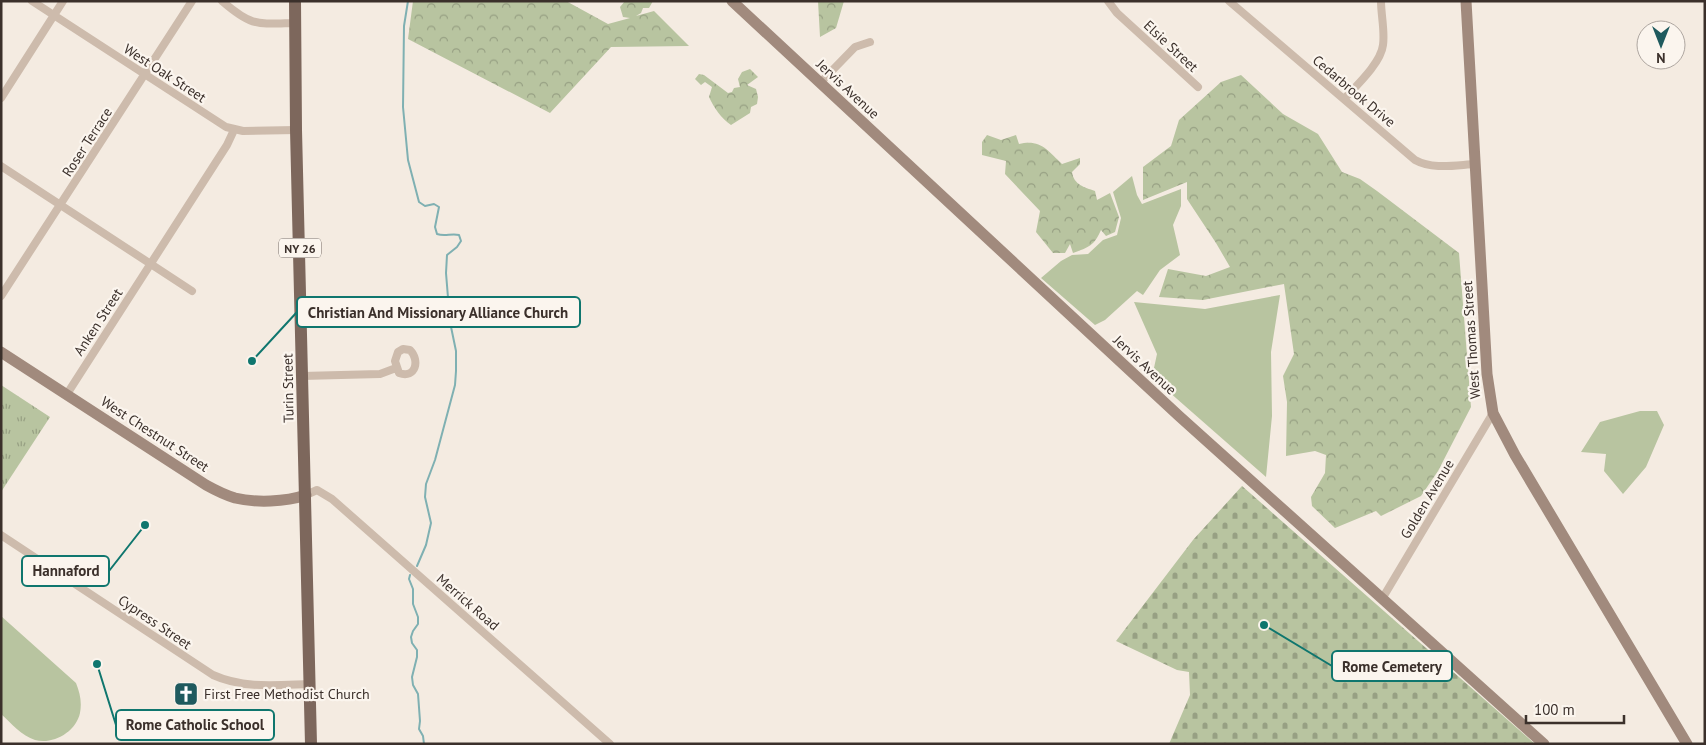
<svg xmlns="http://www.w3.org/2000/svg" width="1706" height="745" font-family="'PT Sans',sans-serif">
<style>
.green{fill:#b8c4a0}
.forest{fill:url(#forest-crowns)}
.cemetery{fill:url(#cemetery-stones)}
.park{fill:url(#park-tufts)}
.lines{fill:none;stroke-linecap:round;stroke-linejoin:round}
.stream{stroke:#7fb0b2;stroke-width:2}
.street{stroke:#cdbbac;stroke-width:8}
.secondary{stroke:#a18a7d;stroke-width:11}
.primary{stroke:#7d675c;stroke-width:12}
.labels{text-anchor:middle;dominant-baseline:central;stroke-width:4.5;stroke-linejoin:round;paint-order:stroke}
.shield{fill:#fbf5ee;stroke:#756b66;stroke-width:1}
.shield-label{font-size:12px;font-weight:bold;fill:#3b302b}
.street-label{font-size:14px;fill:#3b302b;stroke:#fbf5ee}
.poi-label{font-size:14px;fill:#3b302b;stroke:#fbf5ee;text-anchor:start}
.leader{fill:none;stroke:#0f766e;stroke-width:2}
.callout-dot{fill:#0f766e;stroke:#fbf5ee;stroke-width:2}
.callout{fill:#fbf5ee;stroke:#0f766e;stroke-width:2}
.callout-label{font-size:15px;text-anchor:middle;font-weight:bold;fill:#3b302b}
</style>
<defs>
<pattern id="forest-crowns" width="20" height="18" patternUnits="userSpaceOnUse" patternTransform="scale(1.25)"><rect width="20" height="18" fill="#b8c4a0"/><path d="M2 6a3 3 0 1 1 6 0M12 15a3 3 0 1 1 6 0" fill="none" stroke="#97a083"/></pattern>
<pattern id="cemetery-stones" width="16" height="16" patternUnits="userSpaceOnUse" patternTransform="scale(1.25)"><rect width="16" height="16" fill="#b8c4a0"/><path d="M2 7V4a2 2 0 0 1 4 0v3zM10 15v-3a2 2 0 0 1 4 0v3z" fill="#97a083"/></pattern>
<pattern id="park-tufts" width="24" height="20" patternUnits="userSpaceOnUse" patternTransform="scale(1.25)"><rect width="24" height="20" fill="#b8c4a0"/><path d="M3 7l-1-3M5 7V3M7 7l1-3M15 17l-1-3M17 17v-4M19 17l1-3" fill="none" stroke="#97a083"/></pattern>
</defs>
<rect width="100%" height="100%" fill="#f4ebe1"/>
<path class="green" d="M1132 176 1137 195 1142 204 1181 189V206L1173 225 1180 255 1160 270 1143 295 1137 291 1105 320 1095 325 1041 278 1061 261 1072 255 1088 254 1103 240 1117 235 1121 218 1113 192Z
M1280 295 1271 352 1272 416 1266 477 1152 377 1157 354 1134 302 1205 309Z
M1640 411H1657L1664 425 1646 467 1623 494 1604 471 1606 454 1581 452 1600 422Z
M1 616 76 683C80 693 82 702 80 713 76 732 53 745 35 740 22 736 11 723 1 714Z"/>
<path class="forest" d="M413 1H566L608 24 630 18 623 17 620 7 625 1H653L649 8H643L641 13 636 16 654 11 689 46 611 47 550 113 408 39Z
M818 1H844L836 28 820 37Z
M750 69 758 77 747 85 756 89 758 97 757 104 751 107 750 113 731 125C721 118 714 108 709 97L712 87 705 82 701 85 695 79 699 74 704 75 728 93 732 92 734 88 740 87 738 79 742 72Z
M1241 75 1283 114 1318 134 1342 172 1360 179 1377 191 1459 253 1471 407 1438 471 1421 496 1381 516 1376 511 1335 528 1312 506 1311 497 1325 473 1326 455 1315 451 1286 456 1287 402 1283 376 1294 354 1284 284 1203 300 1159 297 1168 269 1206 276 1230 267 1216 243 1187 199V182L1143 200V167L1171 146 1179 120 1221 82Z
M987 135 1001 140 1016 135 1019 144C1041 139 1048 151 1062 164L1080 158V164L1072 172C1074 185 1084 187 1095 191L1097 200 1110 193 1119 217 1115 232 1106 236 1101 230C1094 246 1089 247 1073 253L1070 244 1065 253H1053L1036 232 1040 211 1005 174 1006 161 982 155V142Z"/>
<path class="cemetery" d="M1242 486 1535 744H1169L1190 695 1189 672 1177 670 1116 641 1193 540Z"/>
<path class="park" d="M1 385 50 417 1 492Z"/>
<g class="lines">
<path class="stream" d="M408 1 404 26 403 107 408 160 419 202 425 206 434 204 439 207 435 227 437 234C445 237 451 233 459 235L461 241 457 247 447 255 446 273 450 322 456 351V371L455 385 435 460 426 484 425 497 431 523 426 545 417 566
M410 575 409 579 413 589V604L418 617V624L413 631 411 637 412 643 417 650V657L412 677 413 685 418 694 420 721 419 729 423 736 424 744"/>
<path class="street" d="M32 1 226 127 243 131 296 130
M222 1C252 27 257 24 295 23
M1108 1 1117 13 1198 87
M1229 1 1415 160C1433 170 1456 165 1476 164
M820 83 855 47 870 42
M1 98 63 1
M1344 99C1356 86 1381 63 1383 45 1385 31 1381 15 1381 1
M1 166 192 291
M1 296 192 1
M403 349 410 350C420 360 416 379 399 373L395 361 398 352Z
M302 376 380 374 396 368
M67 394 227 145 234 130
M306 495 317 490 332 499 610 744
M1 535 213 675C244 689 277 685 310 684
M1382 599 1493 413"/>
<path class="secondary" d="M732 1 1179 416 1544 744
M1466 1 1487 374 1493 413 1515 455 1687 744
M1 352 206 485C215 490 225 495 235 498 256 503 285 502 306 495"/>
<path class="primary" d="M295 1 296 130 311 744"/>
</g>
<defs>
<symbol id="church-square" viewBox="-11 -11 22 22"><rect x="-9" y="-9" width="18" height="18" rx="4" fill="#1f5a5e" stroke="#fbf5ee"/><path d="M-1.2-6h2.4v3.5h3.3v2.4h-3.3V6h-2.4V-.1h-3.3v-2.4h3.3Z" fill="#fff"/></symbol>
</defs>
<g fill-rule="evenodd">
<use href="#church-square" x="172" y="680" width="28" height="28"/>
</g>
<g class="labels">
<rect class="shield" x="279" y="238.5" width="42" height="19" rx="4"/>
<g class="shield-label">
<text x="300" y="248">NY 26</text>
</g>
<g class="street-label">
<text transform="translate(1171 46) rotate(43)">Elsie Street</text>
<text transform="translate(165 73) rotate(33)">West Oak Street</text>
<text transform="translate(848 89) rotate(43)">Jervis Avenue</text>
<text transform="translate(1354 91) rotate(40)">Cedarbrook Drive</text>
<text transform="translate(87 142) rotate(-57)">Roser Terrace</text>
<text transform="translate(98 322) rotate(-57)">Anken Street</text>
<text transform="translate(1471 340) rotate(-94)">West Thomas Street</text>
<text transform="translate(1145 365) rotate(43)">Jervis Avenue</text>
<text transform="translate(288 388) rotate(-91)">Turin Street</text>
<text transform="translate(155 434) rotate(33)">West Chestnut Street</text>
<text transform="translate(1427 499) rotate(-59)">Golden Avenue</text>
<text transform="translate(468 602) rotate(41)">Merrick Road</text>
<text transform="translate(155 622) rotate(34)">Cypress Street</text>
</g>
<g class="poi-label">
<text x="204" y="694">First Free Methodist Church</text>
</g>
</g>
<path class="leader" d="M252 361L297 312M145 525L109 571M1264 625L1332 666M97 664L116 725"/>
<g class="callout-dot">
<circle cx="252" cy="361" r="5"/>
<circle cx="145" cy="525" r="5"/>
<circle cx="1264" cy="625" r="5"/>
<circle cx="97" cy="664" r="5"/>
</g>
<g class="callout">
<rect x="297" y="297" width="283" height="30" rx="5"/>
<rect x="22" y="556" width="87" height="30" rx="5"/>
<rect x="1332" y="651" width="120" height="30" rx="5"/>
<rect x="116" y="710" width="158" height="30" rx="5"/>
</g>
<g class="callout-label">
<text x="438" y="318">Christian And Missionary Alliance Church</text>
<text x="66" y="576">Hannaford</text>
<text x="1392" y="672">Rome Cemetery</text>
<text x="195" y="730">Rome Catholic School</text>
</g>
<rect width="1706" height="745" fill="none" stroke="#3b302b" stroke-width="5"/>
<g transform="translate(1661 45) rotate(180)"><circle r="24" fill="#fbf5ee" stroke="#aea6a0"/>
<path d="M0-4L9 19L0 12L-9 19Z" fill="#1f5a5e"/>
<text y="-8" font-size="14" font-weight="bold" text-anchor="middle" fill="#3b302b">N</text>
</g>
<path d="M1526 715v8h98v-8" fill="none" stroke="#3b302b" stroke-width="2.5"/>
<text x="1534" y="715" font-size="15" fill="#3b302b" stroke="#fbf5ee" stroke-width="4" paint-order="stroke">100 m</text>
</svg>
